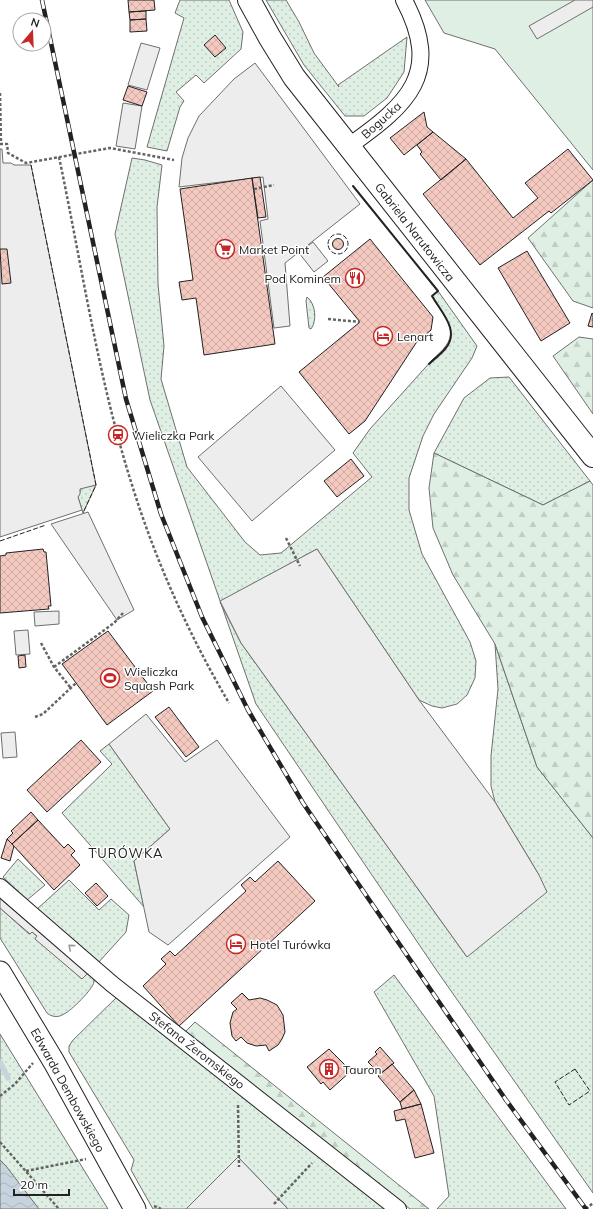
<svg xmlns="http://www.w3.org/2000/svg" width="593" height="1209" font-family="Mulish,sans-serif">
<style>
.grass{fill:url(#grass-dots);stroke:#6f6f6f}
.forest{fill:url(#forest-firs);stroke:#6f6f6f}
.garden{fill:#e0efe3;stroke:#6f6f6f}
.parking{fill:#ededed;stroke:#6f6f6f}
.water{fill:url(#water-waves);stroke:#6f6f6f}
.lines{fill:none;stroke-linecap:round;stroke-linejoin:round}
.stream{stroke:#c7d3dd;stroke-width:5.5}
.building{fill:url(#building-cross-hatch);stroke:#222}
.minor-casing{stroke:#222;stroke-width:18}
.tertiary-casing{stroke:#222;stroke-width:23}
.secondary-casing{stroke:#222;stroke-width:24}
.path{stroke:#646464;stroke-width:2.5;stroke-dasharray:3 2;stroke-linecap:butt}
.minor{stroke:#fff;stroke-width:16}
.tertiary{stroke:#fff;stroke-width:21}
.secondary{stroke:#fff;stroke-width:22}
.rail-casing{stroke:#222;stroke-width:4.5}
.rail{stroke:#fff;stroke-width:3;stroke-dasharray:9;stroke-linecap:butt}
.fence{stroke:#222;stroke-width:1;stroke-dasharray:5 2;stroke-linecap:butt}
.wall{stroke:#222;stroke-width:2}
.oneway{stroke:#9c9c9c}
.labels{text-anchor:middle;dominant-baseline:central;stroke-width:3;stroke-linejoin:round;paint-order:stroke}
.street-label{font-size:12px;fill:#222;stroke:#fff}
.poi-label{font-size:12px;fill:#222;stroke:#fff;text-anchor:start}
.neighbourhood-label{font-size:13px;letter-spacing:1px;fill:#222;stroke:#fff}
</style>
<defs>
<pattern id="grass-dots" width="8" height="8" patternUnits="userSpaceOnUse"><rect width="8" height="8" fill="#e0efe3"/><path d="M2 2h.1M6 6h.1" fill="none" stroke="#c0cdc2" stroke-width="1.8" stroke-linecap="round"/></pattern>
<pattern id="forest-firs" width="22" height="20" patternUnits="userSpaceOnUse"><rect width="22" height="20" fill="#e0efe3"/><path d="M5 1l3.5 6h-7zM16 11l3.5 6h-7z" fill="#c0cdc2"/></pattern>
<pattern id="water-waves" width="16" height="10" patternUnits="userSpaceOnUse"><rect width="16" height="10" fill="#c7d3dd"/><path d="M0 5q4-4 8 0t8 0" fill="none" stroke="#abb5bd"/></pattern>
<pattern id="building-cross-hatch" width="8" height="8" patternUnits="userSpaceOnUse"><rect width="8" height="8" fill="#f3c9c0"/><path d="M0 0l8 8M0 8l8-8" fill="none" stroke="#d0aca5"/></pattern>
</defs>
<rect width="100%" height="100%" fill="#fff"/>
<path class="grass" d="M180 0H229L243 32 241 49 204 83 196 75 176 92 184 101 180 107 167 151 147 147 184 18 175 13Z
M266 0H286L299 22 314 53 339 87 338 85 407 37 404 72 387 98 364 116H345L304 65Z
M132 158 145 160 162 165 157 207 158 284 164 346 161 379 187 467 245 542 260 555 281 553 372 477 353 453 370 429 433 359C464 333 448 324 432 296L438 291 477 346 472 358 434 414 423 436 409 478V510L422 554 470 642 476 661 475 678 467 695 457 704 442 708 432 706 419 700 317 549 220 602 241 643 467 957 539 875 495 802 491 786V756L498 689 495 644 537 767 593 838V1193L437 971 256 704 150 400 115 234Z
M307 297C316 304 317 321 311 329L309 328 306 301Z
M509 377 590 481 543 505 434 453 464 398 490 378Z
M96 485 83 513 78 497 80 492V488Z
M109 744 170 829 134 861 144 907 62 813 112 764 100 751Z
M18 859 45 885 27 900 3 877Z
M69 880 99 910 111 899 129 915 126 932 98 963 36 910Z
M0 908 29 934 32 932 38 937 36 939 82 979 90 971C92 974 94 978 94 982 93 989 71 1011 64 1014 58 1018 52 1017 47 1013L0 938Z
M394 975 566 1209H437L449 1196 434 1096 374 992Z
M119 995 390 1209H288L238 1157 186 1209H153L131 1170 134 1160 69 1052V1046L73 1040Z
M0 1034 108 1209H0Z"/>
<path class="forest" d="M593 180V308L573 301 528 238Z
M579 337 593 339V414L553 356Z
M434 453 543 505 590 481 593 485V838L537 767 495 644 453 575 433 528 429 488Z
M195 1022 429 1209H410L185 1032Z"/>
<path class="garden" d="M425 0H593V170L495 49 444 33Z"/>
<path class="parking" d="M575 0H593V7L537 39 529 26Z
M141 43 160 48 147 90 128 85Z
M255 63 360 204 285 263 290 326 274 328 260 221 268 219 263 177 179 187 182 158 188 138 199 116 234 79Z
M123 103 142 106 135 149 116 146Z
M0 149H2L3 163H11L14 165H31L96 485 80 489V494L78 497 82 510 0 537Z
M313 242 328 261 314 272 299 253Z
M281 386 335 450 252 521 198 457Z
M88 512 134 610 117 620 51 524Z
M317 549 419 700 495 802 539 875 547 892 467 957 241 643 220 601Z
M59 611V624L35 626 34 612Z
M28 630 30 654 16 655 14 631Z
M146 714 185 762 217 740 290 837 168 945 149 932 134 861 170 829 109 744Z
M15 732 17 757 3 758 1 733Z
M0 893 90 971 82 979 35 939 37 936 32 932 30 934 0 908Z
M238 1157 288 1209H186Z"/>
<path class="water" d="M0 1160 6 1166 39 1209H0Z"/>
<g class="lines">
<path class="stream" d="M0 1062 8 1078"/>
</g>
<path class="building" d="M128 0H154L155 10 129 12Z
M146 11V19L130 20 129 12Z
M146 19 147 31 130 32V20Z
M215 35 226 48 215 57 204 45Z
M128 86 147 92 142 106 123 100Z
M424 112 427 127 433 132 404 155 390 138Z
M433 132 466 159 441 180 420 154 422 152 417 145Z
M568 149 593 180 551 213 549 211 480 265 423 194 466 159 513 218 538 198 525 183Z
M260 177 266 217 258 218 252 178Z
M252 178 275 344 204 355 196 298 182 300 179 282 193 280 180 189Z
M332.5 244a5.5 5.5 0 1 1 11 0a5.5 5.5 0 1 1-11 0Z
M370 239 433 317 431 330 416 343 365 421 349 434 299 372 360 322 323 277Z
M0 249H7L11 283 2 284Z
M527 251 570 323 541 341 498 268Z
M592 313 593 314V327L588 326Z
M351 459 364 476 337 497 324 481Z
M43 549 44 552H46L51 606H48L49 609 0 613V556L6 555V553Z
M108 631 153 691 107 725 62 664Z
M25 655 26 667 19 668 18 656Z
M169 707 199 747 186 757 155 717Z
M81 740 101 762 47 812 27 790Z
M31 812 38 820 12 844 7 839 13 833 11 831Z
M38 820 64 848 68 844 75 851 71 855 80 865 54 890 12 844Z
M7 839 14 846 10 861 1 858Z
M278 861 315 901 179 1026 143 986 166 964 161 959 170 951 175 956 246 891 241 885 250 877 255 882Z
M96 883 108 896 97 906 85 893Z
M242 993 249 1000 260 998 267 1000 277 1005 283 1015 285 1032 282 1039 278 1045 269 1051 266 1045 256 1046 247 1043 241 1037 236 1041 232 1036 230 1023 233 1012 237 1009 231 1003Z
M380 1047 394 1063 380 1074 368 1062 377 1054 375 1052Z
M329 1049 351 1071 330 1090 323 1082 321 1084 307 1067Z
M392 1064 414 1090 400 1102 378 1076Z
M414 1090 421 1104 402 1109 400 1102Z
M421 1104 434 1153 415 1158 405 1119 396 1121 394 1111Z"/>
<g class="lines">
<defs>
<path id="minor" d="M349 146C408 104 443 74 404 0
M0 887 112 984 398 1209"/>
<path id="tertiary" d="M0 972 54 1062 135 1209"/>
<path id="secondary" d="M249 0 270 38 294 77 593 456"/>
</defs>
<use href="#minor" class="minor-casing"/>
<use href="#tertiary" class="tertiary-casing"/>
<use href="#secondary" class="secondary-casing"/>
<path class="path" d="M0 93 1 144
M0 144H7L8 153 26 163 110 148 174 160
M59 157C82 266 98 378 132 485 156 562 189 635 229 703
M254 189 274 185
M328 319 360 322
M286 538 300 566
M41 643 54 667 70 687
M54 667 114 623 123 613
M35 717 43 714 76 683
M0 1096 15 1084 33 1063
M238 1105 239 1167
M0 1142 59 1209
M26 1171 86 1159
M274 1204 312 1163
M154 1206 161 1209
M586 1209 593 1203"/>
<use href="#minor" class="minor"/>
<use href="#tertiary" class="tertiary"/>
<use href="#secondary" class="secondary"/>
<defs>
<path id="rail" d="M42 0 126 399 161 514 202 617 248 710 303 803 506 1100 586 1209"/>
</defs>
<use href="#rail" class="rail-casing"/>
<use href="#rail" class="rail"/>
<path class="fence" d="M31 165 96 485 83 513
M328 244a10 10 0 1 1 20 0a10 10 0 1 1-20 0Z
M0 541 46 525
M575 1069 590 1091 569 1105 555 1082Z"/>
<path class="wall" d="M353 186 438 291 432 296C441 312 461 331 445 349 440 355 434 359 429 364"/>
</g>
<defs><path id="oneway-chevron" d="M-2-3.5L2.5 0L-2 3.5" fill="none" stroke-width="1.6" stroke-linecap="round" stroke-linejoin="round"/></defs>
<use class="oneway" href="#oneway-chevron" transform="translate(71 947) rotate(-140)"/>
<defs>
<symbol id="supermarket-ring" viewBox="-11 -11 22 22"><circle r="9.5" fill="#fff" stroke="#c62828" stroke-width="1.5"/><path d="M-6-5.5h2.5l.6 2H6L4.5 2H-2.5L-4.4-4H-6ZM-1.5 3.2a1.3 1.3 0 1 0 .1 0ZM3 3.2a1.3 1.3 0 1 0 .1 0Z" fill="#c62828"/></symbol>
<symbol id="restaurant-ring" viewBox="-11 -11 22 22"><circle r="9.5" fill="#fff" stroke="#c62828" stroke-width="1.5"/><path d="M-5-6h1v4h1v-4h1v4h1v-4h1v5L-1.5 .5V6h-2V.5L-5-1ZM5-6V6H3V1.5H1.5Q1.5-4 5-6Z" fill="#c62828"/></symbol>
<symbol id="hotel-ring" viewBox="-11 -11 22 22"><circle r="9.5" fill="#fff" stroke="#c62828" stroke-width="1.5"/><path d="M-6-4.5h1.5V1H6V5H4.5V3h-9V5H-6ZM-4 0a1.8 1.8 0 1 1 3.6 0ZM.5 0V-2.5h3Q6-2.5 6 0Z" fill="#c62828"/></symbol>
<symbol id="station-ring" viewBox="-11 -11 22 22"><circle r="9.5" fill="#fff" stroke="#c62828" stroke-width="1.5"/><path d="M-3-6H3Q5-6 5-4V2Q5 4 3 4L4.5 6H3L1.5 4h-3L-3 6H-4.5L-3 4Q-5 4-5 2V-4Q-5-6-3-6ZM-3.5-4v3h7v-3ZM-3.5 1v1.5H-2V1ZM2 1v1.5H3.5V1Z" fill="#c62828"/></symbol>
<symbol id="stadium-ring" viewBox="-11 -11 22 22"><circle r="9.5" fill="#fff" stroke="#c62828" stroke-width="1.5"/><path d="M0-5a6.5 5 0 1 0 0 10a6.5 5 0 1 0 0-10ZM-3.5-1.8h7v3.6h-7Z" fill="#c62828"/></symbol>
<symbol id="building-ring" viewBox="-11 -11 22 22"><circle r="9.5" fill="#fff" stroke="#c62828" stroke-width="1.5"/><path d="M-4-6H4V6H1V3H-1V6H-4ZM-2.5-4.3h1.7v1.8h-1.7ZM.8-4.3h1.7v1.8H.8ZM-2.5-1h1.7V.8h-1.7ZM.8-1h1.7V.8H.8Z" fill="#c62828"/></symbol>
</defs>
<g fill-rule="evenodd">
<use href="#supermarket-ring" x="214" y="238" width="22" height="22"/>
<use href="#restaurant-ring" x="344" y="267" width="22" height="22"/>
<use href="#hotel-ring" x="372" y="325" width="22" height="22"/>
<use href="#station-ring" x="107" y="424" width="22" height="22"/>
<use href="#stadium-ring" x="99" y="667" width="22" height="22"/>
<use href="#hotel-ring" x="225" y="933" width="22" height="22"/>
<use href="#building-ring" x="318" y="1058" width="22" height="22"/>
</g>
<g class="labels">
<g class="street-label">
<text transform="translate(381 120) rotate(-42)">Bogucka</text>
<text transform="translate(415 232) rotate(52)">Gabriela Narutowicza</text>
<text transform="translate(197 1050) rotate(38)">Stefana Żeromskiego</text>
<text transform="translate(68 1090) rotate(61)">Edwarda Dembowskiego</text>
</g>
<g class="poi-label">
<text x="239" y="249">Market Point</text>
<text x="341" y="278" text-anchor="end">Pod Kominem</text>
<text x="397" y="336">Lenart</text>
<text x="132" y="435">Wieliczka Park</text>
<text x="124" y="671">Wieliczka<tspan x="124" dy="14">Squash Park</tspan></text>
<text x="250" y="944">Hotel Turówka</text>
<text x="343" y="1069">Tauron</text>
</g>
<g class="neighbourhood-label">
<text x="126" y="853">TURÓWKA</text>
</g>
</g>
<g transform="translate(32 32) rotate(19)"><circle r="19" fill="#ffffff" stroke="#a7a7a7"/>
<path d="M0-3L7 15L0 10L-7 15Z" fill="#c62828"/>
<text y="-6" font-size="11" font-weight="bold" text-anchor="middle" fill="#222222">N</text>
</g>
<path d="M14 1189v6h55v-6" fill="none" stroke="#222222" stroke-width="2"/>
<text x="20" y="1189" font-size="12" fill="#222222" stroke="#ffffff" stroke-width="3" paint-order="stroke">20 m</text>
</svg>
